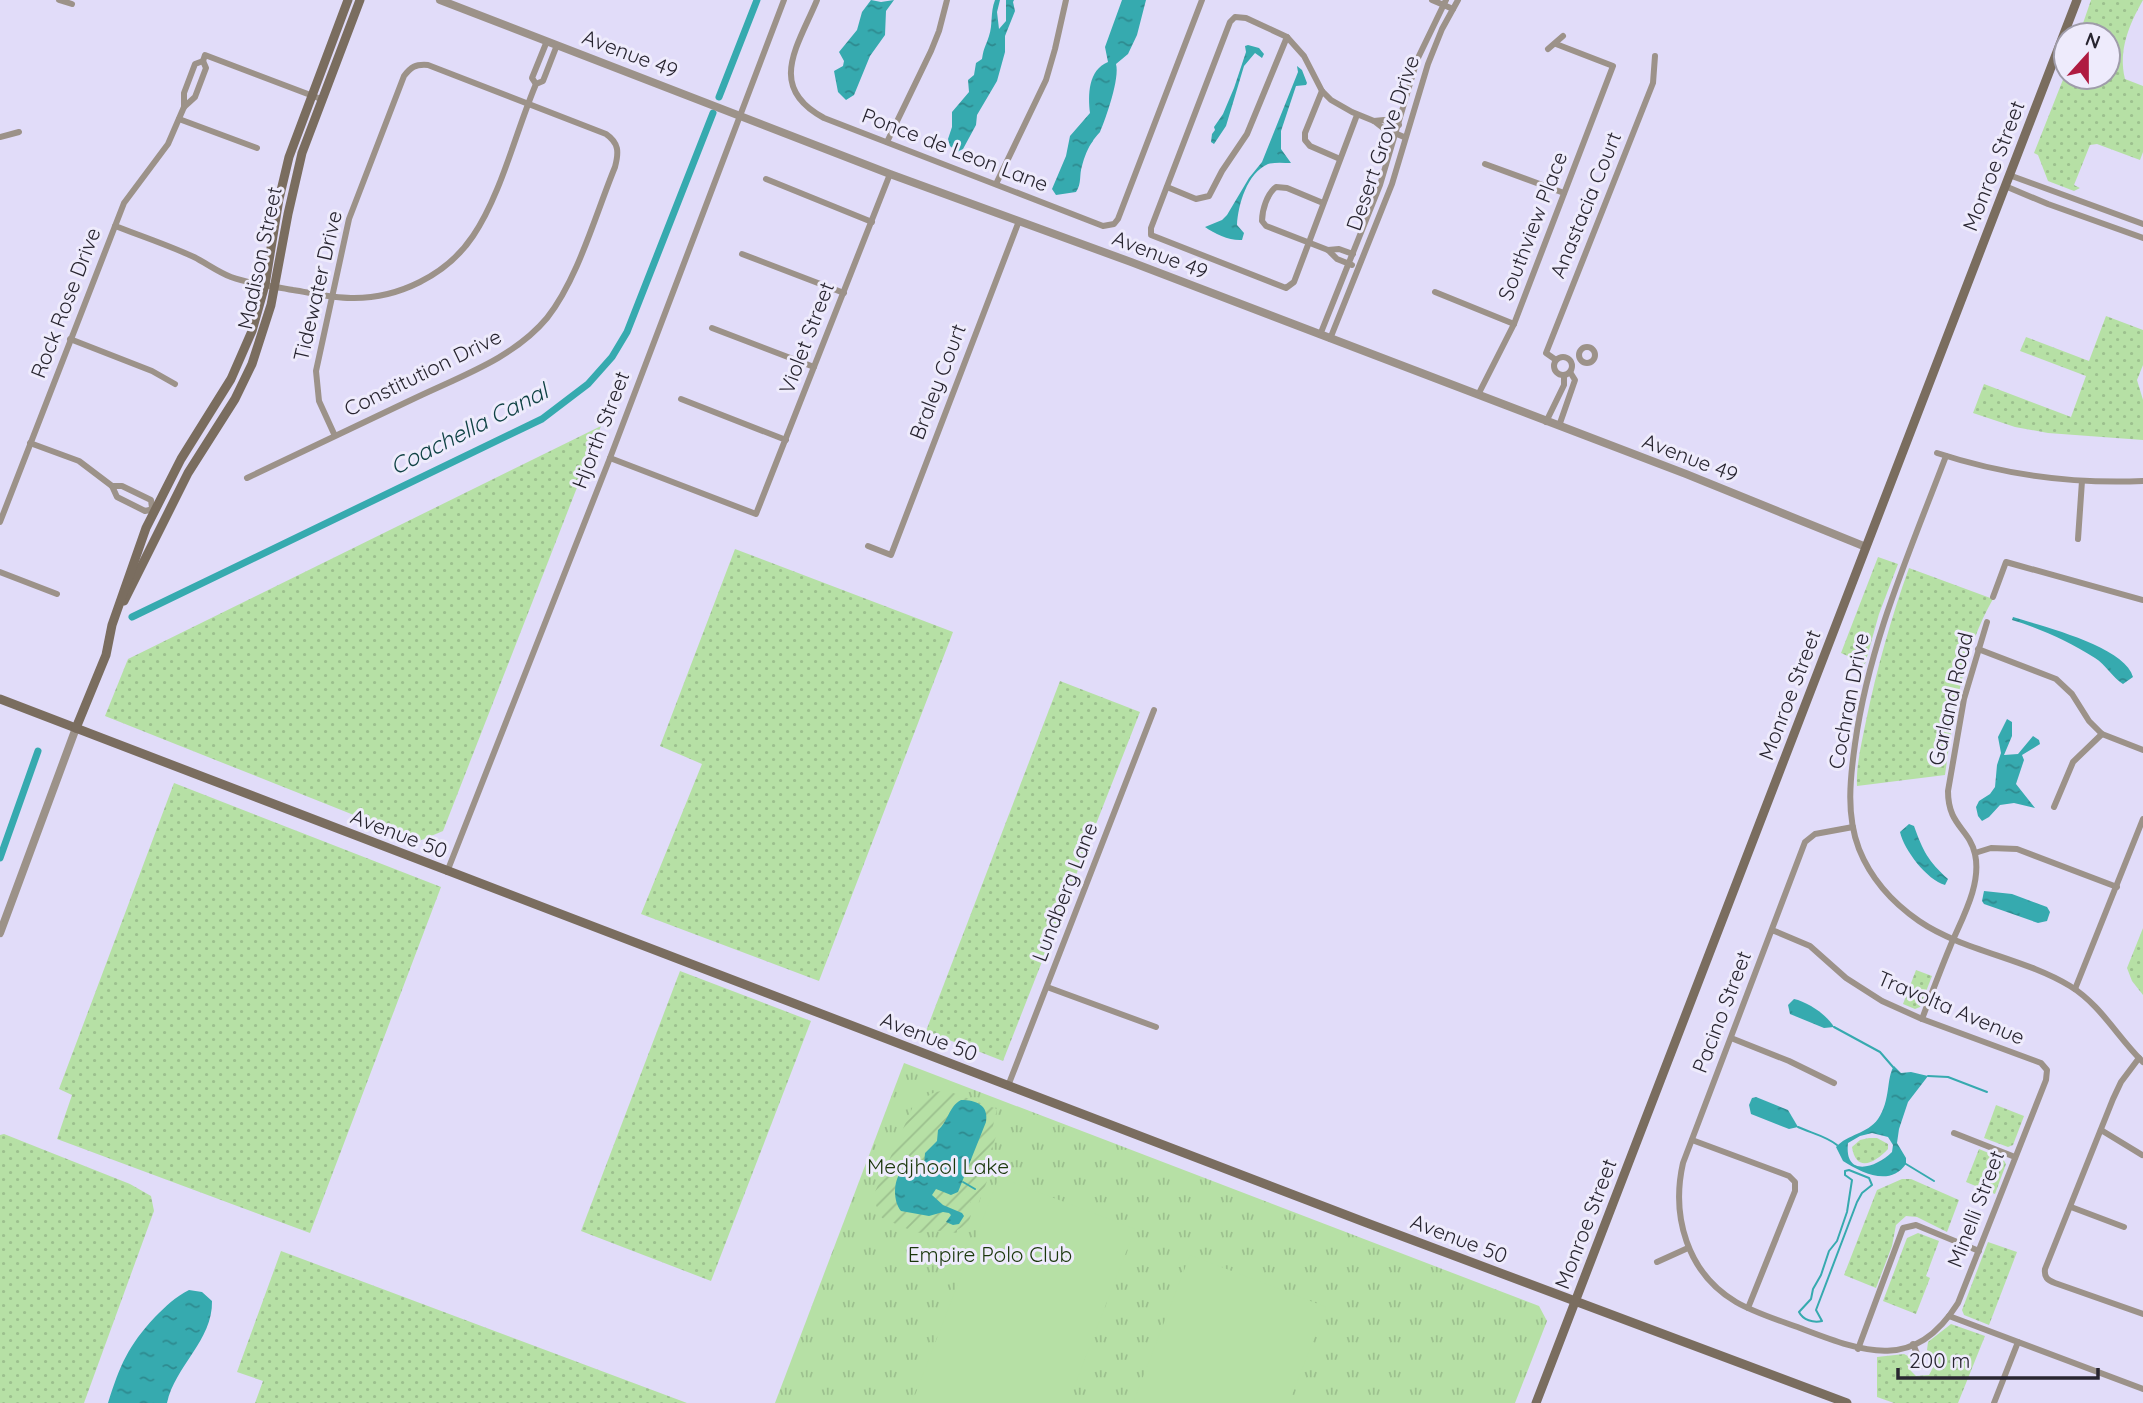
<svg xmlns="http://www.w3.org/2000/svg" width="2143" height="1403" viewBox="0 0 2143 1403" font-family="Quicksand,sans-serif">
  <defs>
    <pattern id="grass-dots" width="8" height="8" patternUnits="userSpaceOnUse" patternTransform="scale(1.75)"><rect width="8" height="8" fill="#b6e0a5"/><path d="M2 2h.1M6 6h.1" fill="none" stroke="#9cc08e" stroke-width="1.8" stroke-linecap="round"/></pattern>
    <pattern id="park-tufts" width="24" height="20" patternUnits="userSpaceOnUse" patternTransform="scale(1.75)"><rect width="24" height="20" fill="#b6e0a5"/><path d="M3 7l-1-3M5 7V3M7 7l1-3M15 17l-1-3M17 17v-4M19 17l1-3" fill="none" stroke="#9cc08e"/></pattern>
    <pattern id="garden-furrows" width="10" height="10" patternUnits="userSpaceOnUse" patternTransform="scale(1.75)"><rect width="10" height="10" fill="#b6e0a5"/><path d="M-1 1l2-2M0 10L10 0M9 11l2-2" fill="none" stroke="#9cc08e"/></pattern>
    <pattern id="water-ripples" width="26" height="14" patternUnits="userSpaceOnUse" patternTransform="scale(1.75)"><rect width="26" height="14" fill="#36aaaf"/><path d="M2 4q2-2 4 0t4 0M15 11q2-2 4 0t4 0" fill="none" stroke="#2e8a8f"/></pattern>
  </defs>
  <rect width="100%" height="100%" fill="#e1dcf9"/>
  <!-- grass -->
  <g fill="url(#grass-dots)">
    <path d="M2091 0H2143C2129 25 2118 50 2125 79L2143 86V152L2140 160 2097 144 2090 145 2074 185 2080 188 2074 191 2048 181 2038 155 2034 153 2066 72V77H2108V35H2079Z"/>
    <polygon points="2106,316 2143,330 2143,365 2137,380 2143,400 2143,440 2048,433 2015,427 1973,413 1984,384 2071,417 2086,376 2020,351 2026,337 2089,361"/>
    <polygon points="601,426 443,831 419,841 105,716 128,659"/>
    <polygon points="735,549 953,632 819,981 641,914 702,764 660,746"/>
    <polygon points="1878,557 1898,564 1879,614 1865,664 1841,653"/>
    <path d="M1909 568 1993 599C1963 651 1953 717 1945 775L1857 786C1856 765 1862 741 1866 721 1877 668 1891 618 1909 568Z"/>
    <polygon points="1060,681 1140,712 1003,1061 926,1031"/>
    <polygon points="174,783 441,887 310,1233 57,1139 72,1095 59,1089"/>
    <polygon points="2143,928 2143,995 2132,981 2127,968"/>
    <polygon points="1916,970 1932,976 1920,1007 1915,1009 1903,1004"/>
    <polygon points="680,971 811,1021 711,1281 581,1231"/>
    <polygon points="1996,1105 2024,1116 2013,1145 2008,1147 1984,1138"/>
    <polygon points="4,1134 130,1184 151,1196 154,1211 84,1403 0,1403 0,1135"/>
    <path d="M1869 1138H1877L1888 1144V1149C1876 1162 1856 1174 1852 1147L1860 1140Z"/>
    <polygon points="1979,1149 2003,1159 2006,1164 1995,1194 1966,1182"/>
    <polygon points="1902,1179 1911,1179 1959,1200 1947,1232 1917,1217 1906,1216 1896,1225 1892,1246 1876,1288 1844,1275 1877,1190"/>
    <polygon points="1918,1233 1939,1241 1926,1276 1930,1278 1916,1314 1883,1301 1907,1238"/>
    <polygon points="1988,1242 2017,1252 1989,1325 1964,1315 1962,1310"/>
    <polygon points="281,1251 687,1403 255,1403 263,1381 237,1372"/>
    <polygon points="1951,1324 1985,1336 1958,1403 1894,1403 1877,1397 1877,1357 1904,1354 1910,1357 1911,1371 1916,1376 1929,1375 1935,1364 1927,1350 1928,1342"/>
  </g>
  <!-- park -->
  <polygon fill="url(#park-tufts)" points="904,1063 1539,1306 1547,1321 1515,1403 775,1403"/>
  <!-- garden -->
  <polygon fill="url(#garden-furrows)" points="945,1090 997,1109 993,1126 999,1129 984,1168 991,1171 977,1207 970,1202 966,1206 971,1215 968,1224 957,1230 957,1233 941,1231 917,1233 882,1218 874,1201 875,1192 914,1104 933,1093"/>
  <!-- pitch -->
  <g fill="#b6e0a5">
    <polygon points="999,1177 1135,1229 1068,1403 912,1403"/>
    <polygon points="1190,1255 1326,1307 1289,1403 1133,1403"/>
  </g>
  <!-- water -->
  <g fill="url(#water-ripples)" fill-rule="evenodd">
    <polygon points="871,0 881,2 894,0 886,11 885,35 870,56 854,95 846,100 838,92 834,71 843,66 844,61 839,52 857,30 862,12"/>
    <path d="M995 0H1000L997 12 999 29 1006 21V0H1014L1013 2 1015 11 1005 36V52L997 81 977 115 976 125 963 149 957 152 950 146 948 139 952 127V112L969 92 968 80 974 75 976 63 982 59C984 46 986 46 989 36 993 25 990 13 995 0Z"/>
    <path d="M1122 0H1146L1137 35 1128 54 1116 64C1120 78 1106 118 1100 132 1099 133 1093 140 1093 141 1088 147 1084 158 1082 166 1079 175 1082 183 1076 192L1056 195 1052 189 1066 156 1070 136 1090 113C1088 95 1088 70 1108 62L1105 47Z"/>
    <polygon points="1248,45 1259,48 1264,54 1262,58 1255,53 1244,66 1226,126 1214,144 1211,142 1212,134 1215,130 1214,127 1223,114 1234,88 1246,52 1245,46"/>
    <path d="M1297 66 1302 70 1307 83 1306 85 1296 86 1281 131V149L1291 163C1284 163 1275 162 1268 164 1247 173 1238 205 1237 225L1244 233 1242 240C1230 241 1215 234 1205 227L1222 220 1227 215 1249 178 1262 162 1298 72Z"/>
    <path d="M2013 617C2041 626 2125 646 2133 677L2123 684C2112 677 2106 665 2095 658 2068 641 2042 629 2012 620Z"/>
    <polygon points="2007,719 2012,722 2012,736 2004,755 2018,754 2033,736 2039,740 2040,744 2022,755 2024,760 2016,784 2035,808 2014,803 2000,805 1989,817 1982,821 1978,816 1976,807 1979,801 1990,794 1995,787 1997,765 2001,753 1998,737"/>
    <path d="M1909 824 1914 826C1923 851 1928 861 1948 879L1945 885C1927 880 1904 850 1900 832Z"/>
    <polygon points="1984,891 2012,894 2047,907 2050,912 2047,921 2038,923 1984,904 1982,901"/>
    <path d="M1794 999C1808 1002 1827 1015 1834 1027L1824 1028 1790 1014 1788 1005Z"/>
    <path d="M1894 1066 1901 1073 1911 1072 1928 1076 1908 1102 1899 1129 1897 1143 1906 1158V1164C1890 1187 1862 1173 1843 1161L1836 1147C1848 1134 1867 1134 1878 1119 1891 1100 1886 1078 1894 1066ZM1872 1133 1888 1137 1893 1145 1892 1152C1876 1168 1844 1178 1848 1143L1860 1136Z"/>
    <polygon points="1756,1097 1788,1110 1798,1127 1789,1129 1751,1114 1749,1105 1752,1098"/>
    <path d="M961 1100C976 1100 989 1105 986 1122L958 1192 951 1195 936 1189 932 1195 943 1205 962 1213 964 1216 959 1224 953 1225 946 1222 951 1215 949 1213 943 1212 929 1216 901 1211C893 1202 893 1181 901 1172L917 1170 924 1165 925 1153 937 1141 938 1130C948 1122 949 1106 961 1100Z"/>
    <path d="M189 1290 202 1292 212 1301C213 1340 175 1366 167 1403H108C120 1365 128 1346 155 1317 166 1306 175 1297 189 1290Z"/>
  </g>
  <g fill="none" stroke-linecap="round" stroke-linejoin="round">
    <!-- stream -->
    <g stroke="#36aaaf" stroke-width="2">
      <polyline points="1834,1027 1880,1052 1893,1067"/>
      <polyline points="1928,1076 1948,1077 1987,1092"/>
      <path d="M1798 1127C1811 1133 1826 1136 1837 1145"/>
      <polyline points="1906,1164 1934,1181"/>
      <path d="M1849 1170 1869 1178 1872 1185 1862 1193 1857 1202 1816 1310 1822 1321C1813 1323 1803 1320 1799 1312L1811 1299 1813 1289 1821 1275 1829 1251 1837 1241 1847 1212 1852 1180 1845 1175V1171Z"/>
      <polyline points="963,1182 975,1189"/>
    </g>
    <!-- canal -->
    <g stroke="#36aaaf" stroke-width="7">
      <polyline points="719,97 757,0"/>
      <polyline points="132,617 542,419 588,384 612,357 627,332 713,113"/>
      <polyline points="0,858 38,751"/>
    </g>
    <!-- minor -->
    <g stroke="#9c9289" stroke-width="6">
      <polyline points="59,0 72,4"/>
      <path d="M817 0C798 46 766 87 824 118L1103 226 1114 224 1118 219 1202 0"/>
      <polyline points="1432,0 1453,9"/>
      <polyline points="1548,49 1563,36"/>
      <polyline points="203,61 205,55 321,99"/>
      <polyline points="536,84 532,78 547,41"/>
      <polyline points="1322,91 1305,133 1305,140 1310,146 1340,159"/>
      <polyline points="184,107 184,93 195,64 203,61"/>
      <polyline points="1357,115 1294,282 1286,288 1151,235 1151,228 1230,22 1235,17 1246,18 1287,37 1304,56 1322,91 1331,100 1352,112 1374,121 1383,128 1404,137"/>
      <polyline points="179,119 257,148"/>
      <polyline points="1374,121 1384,120 1399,125"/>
      <polyline points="0,137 19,132"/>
      <polyline points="887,142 931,51 939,31 947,0"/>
      <polyline points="1485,164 1564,193"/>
      <polyline points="2009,175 2143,224"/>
      <polyline points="766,179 872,222"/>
      <polyline points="996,184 1046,80 1055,49 1066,0"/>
      <polyline points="2005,186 2048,204 2143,238"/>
      <polyline points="1167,187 1196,199 1209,196 1222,171 1247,134 1287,37"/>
      <path d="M1323 203 1287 188 1276 187C1267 194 1262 210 1262 221L1266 226 1328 250 1337 259 1352 265"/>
      <path d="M115 226C141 236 168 245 194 257 206 263 218 272 231 277 250 284 273 286 293 290 312 293 332 298 351 298 398 299 447 275 473 236 501 195 516 131 536 84L543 81 557 45"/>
      <polyline points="1328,250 1339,249 1353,254"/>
      <polyline points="742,254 844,293"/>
      <polyline points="1435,292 1514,324"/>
      <polyline points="712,328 814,367"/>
      <polyline points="1320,335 1380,185 1417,60 1446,0"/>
      <polyline points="70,339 152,371 175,384"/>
      <polyline points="1330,339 1392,184 1428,64 1442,29 1458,0"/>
      <circle cx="1587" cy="355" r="8"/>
      <circle cx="1563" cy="366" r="9"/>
      <polyline points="1556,360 1546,353 1653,83 1655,56"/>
      <polyline points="1478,395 1514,324 1613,66 1556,44"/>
      <polyline points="681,399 786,440"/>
      <polyline points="1546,422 1564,385 1564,375"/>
      <polyline points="1559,426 1575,380 1570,372"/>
      <polyline points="30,443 79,461 112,486 117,497 145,511 154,509"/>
      <path d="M1937 453C2004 475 2073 484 2143 481"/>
      <path d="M1946 456C1910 551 1869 643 1855 744 1850 779 1846 815 1859 849 1871 879 1893 903 1919 921 1963 951 2024 958 2070 986 2101 1005 2118 1038 2143 1062"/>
      <polyline points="610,458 756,514 890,174"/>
      <path d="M247 478C301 452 356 426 411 400 458 377 513 359 547 318 578 279 596 213 615 167 619 152 619 143 606 134L428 65C415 64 411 67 404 76L349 219 316 371 319 401 335 436"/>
      <polyline points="112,486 122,486 151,500 152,508"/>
      <polyline points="0,522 124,203 168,144 184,107 195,97 206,68 203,61"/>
      <polyline points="2078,539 2082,481"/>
      <polyline points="868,546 891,555 1019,221"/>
      <polyline points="0,572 57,594"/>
      <polyline points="1993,597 2006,562 2143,600"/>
      <polyline points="1978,649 2056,679 2072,694 2089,721 2102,734 2143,750"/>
      <polyline points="2054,807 2073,762 2102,734"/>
      <polyline points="1975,853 1991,848 2017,849 2117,887"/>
      <polyline points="447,872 610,458 784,0"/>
      <path d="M1772 930 1810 946 1846 978 1882 1001 1922 1019 2041 1063 2047 1070 2046 1080 1958 1303C1914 1373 1863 1352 1800 1328 1778 1320 1755 1313 1736 1302 1687 1273 1671 1216 1683 1163L1805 842 1815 834 1853 827"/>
      <polyline points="1047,987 1156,1027"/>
      <polyline points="2075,989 2143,819"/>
      <path d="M1922 1019C1931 995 1940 971 1950 947 1961 920 1982 885 1975 854 1969 828 1948 826 1948 791L1964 699 1987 622"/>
      <polyline points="1731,1038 1789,1061 1834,1083"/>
      <path d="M2139 1058 2121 1082 2113 1099 2045 1269C2044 1277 2047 1280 2055 1283L2143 1314"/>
      <polyline points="1008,1086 1154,710"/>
      <polyline points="2101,1130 2142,1155"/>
      <polyline points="1954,1133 2015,1157"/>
      <polyline points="1692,1140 1789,1176 1795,1182 1795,1191 1748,1308"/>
      <polyline points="2071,1207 2124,1227"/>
      <polyline points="1657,1262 1688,1248"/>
      <polyline points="1949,1316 2143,1389"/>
      <polyline points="1913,1344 1922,1366"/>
      <polyline points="1858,1349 1903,1228 1916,1225 1979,1251"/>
      <polyline points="1994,1403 2018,1342"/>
    </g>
    <!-- tertiary -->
    <g stroke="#9c9289" stroke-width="8">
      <polyline points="440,0 890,174 1131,262 1686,474 1866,547"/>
      <polyline points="0,933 76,728"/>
    </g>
    <!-- secondary -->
    <g stroke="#7a6d5f" stroke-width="9">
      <polyline points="124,601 188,473 235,399 252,364 271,305 288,214 302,153 360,0"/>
      <polyline points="0,699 1367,1223 1847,1403"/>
      <polyline points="76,728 106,655 112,625 146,528 181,459 231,379 252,331 265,285 279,199 289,157 348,0"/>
      <polyline points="1536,1403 2077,0"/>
    </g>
  </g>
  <g text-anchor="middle" stroke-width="6" stroke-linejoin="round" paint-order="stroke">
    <!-- street labels -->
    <g font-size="21" fill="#282530" stroke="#eeebfc">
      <text transform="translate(630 54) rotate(21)" y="7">Avenue 49</text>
      <text transform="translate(1383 143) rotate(-71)" y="7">Desert Grove Drive</text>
      <text transform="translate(955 150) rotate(21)" y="7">Ponce de Leon Lane</text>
      <text transform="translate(1994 166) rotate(-69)" y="7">Monroe Street</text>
      <text transform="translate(1586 205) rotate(-68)" y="7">Anastacia Court</text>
      <text transform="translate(1533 226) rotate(-69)" y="7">Southview Place</text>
      <text transform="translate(1160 255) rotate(21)" y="7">Avenue 49</text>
      <text transform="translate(260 258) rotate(-78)" y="7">Madison Street</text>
      <text transform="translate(318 286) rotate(-77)" y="7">Tidewater Drive</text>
      <text transform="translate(66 303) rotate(-69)" y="7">Rock Rose Drive</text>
      <text transform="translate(807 338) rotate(-69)" y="7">Violet Street</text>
      <text transform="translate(423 373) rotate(-26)" y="7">Constitution Drive</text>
      <text transform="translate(938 382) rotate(-69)" y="7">Braley Court</text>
      <text transform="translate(601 430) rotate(-69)" y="7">Hjorth Street</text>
      <text transform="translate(1690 458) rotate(21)" y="7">Avenue 49</text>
      <text transform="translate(1790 695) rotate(-69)" y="7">Monroe Street</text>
      <text transform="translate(1951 699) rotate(-77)" y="7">Garland Road</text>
      <text transform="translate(1849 701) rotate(-79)" y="7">Cochran Drive</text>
      <text transform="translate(399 834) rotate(21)" y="7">Avenue 50</text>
      <text transform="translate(1065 892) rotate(-69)" y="7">Lundberg Lane</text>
      <text transform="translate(1951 1008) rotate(23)" y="7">Travolta Avenue</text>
      <text transform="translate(1722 1012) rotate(-69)" y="7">Pacino Street</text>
      <text transform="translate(929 1037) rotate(21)" y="7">Avenue 50</text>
      <text transform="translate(1976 1209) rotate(-69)" y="7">Minelli Street</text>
      <text transform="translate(1586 1224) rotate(-69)" y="7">Monroe Street</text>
      <text transform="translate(1459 1239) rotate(21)" y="7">Avenue 50</text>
    </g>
    <!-- park labels -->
    <g font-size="21" fill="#1a370b" stroke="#eeebfc">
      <text x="938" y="1174">Medjhool Lake</text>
      <text x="990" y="1262">Empire Polo Club</text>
    </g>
    <!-- water labels -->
    <g font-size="23" font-style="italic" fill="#0f4244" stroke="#eeebfc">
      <text transform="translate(469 429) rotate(-27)" y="8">Coachella Canal</text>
    </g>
  </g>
  <!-- north arrow -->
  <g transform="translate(2087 56) rotate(21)"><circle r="33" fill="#eeebfc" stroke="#9f9caa" stroke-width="2"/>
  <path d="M0-5L12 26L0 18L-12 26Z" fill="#af1b41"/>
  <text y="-10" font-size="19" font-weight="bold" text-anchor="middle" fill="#282530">N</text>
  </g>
  <!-- scale -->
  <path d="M1898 1368v10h200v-10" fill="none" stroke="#282530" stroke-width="3.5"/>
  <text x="1909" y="1368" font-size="21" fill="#282530" stroke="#eeebfc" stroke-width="5" paint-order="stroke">200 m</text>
</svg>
